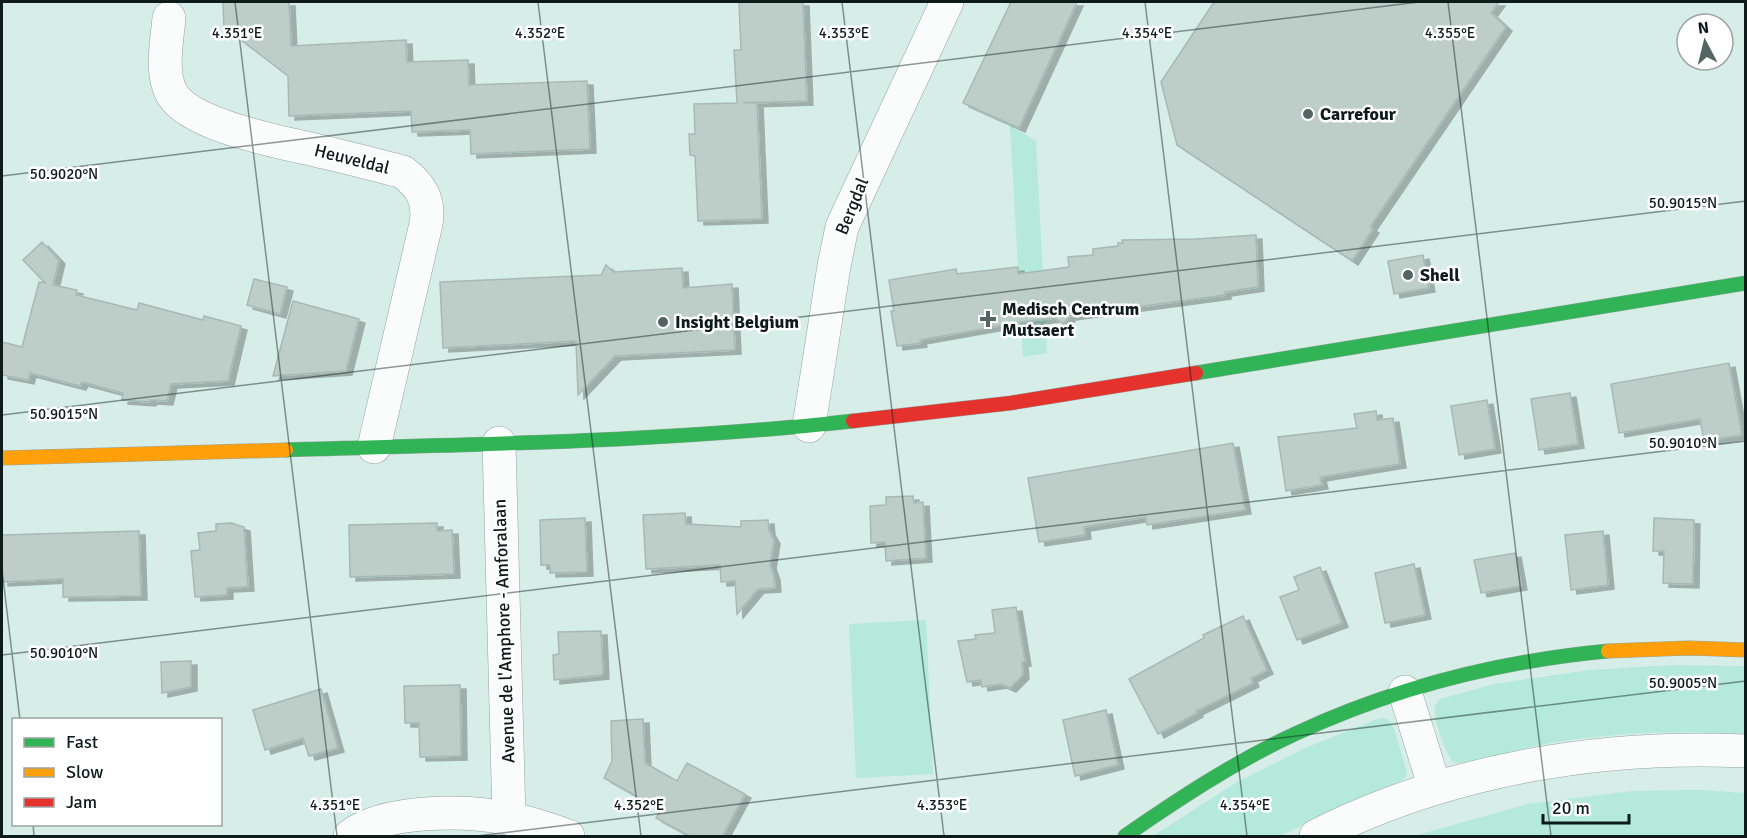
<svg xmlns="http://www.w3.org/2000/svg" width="1747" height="838" viewBox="0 0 1747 838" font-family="Signika,sans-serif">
  <defs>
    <filter id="shadow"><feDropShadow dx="6" dy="4" stdDeviation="0" flood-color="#0004"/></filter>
  </defs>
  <rect width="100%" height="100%" fill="#d7ede7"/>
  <!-- green -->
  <g fill="#b4e9db">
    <polygon points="1010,125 1036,141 1047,353 1023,357"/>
    <polygon points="926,620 933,774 856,778 849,624"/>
    <path d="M1672 665 1745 666V735C1676 729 1603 733 1535 746 1510 751 1484 760 1459 763L1453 762C1446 753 1432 718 1435 707 1436 703 1438 702 1440 699L1494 684 1548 676 1590 670Z"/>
    <path d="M1380 718C1389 718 1391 722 1394 729L1407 772 1406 777 1401 781 1342 806 1280 836H1153L1237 782 1303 749Z"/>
    <polygon points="1700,790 1745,793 1745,836 1414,836 1528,804 1632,791"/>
  </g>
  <!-- building -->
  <g fill="#bdcec9" stroke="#a8b9b4" stroke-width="1.5" filter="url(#shadow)">
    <polygon points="223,2 289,2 291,46 406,40 407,62 468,60 469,85 587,81 590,149 471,154 470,130 412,132 411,111 289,116 288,76 224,27"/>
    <polygon points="739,2 803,2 807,101 743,103 757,102 762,219 698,221 695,156 690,155 689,134 695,134 694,104 737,103 734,50 741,50"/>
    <polygon points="1011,2 1077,2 1019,128 963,103"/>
    <polygon points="1214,2 1499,2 1491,13 1506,27 1370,227 1373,229 1352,261 1177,145 1161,82"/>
    <polygon points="1256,235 1258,287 1225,292 1225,295 1070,316 1063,324 1055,318 1021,322 920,340 921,343 897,346 891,311 894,311 889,280 956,269 957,274 1018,267 1018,274 1069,267 1068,257 1093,255 1093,249 1118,246 1118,243 1123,243 1122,240 1196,239"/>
    <polygon points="42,242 59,260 53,285 77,290 76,295 137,310 139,303 203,320 204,316 241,326 228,381 171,384 167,401 150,400 150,402 122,400 123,393 82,382 80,386 30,373 28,380 2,375 2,342 22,347 39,282 45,283 23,260"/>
    <polygon points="1423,255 1429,288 1394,294 1388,261"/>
    <polygon points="606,265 614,272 682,268 683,288 732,284 735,350 615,356 578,395 576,341 443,348 440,282 601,275"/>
    <polygon points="254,279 287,287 280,314 247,305"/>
    <polygon points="293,301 359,319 346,371 273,376"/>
    <polygon points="1729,363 1742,435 1704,441 1700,419 1619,433 1611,384"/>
    <polygon points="1570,393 1578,444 1539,450 1531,399"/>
    <polygon points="1487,400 1495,449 1459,455 1451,406"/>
    <polygon points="1376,411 1377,420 1393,418 1400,464 1320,477 1322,485 1286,491 1278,437 1357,428 1354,414"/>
    <polygon points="1233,443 1245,510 1147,525 1146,517 1084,527 1085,535 1039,542 1028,478"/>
    <polygon points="913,496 914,503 923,502 926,558 886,561 885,542 871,543 870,506 886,505 886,497"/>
    <polygon points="685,513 686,524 741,527 741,521 768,520 769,531 774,540 770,565 774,576 775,588 758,589 737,614 735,581 721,582 720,565 646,569 643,515"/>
    <polygon points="585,518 587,572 550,573 550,565 541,565 540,520"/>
    <polygon points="1654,518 1694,520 1693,584 1663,583 1664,551 1653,551"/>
    <polygon points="231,523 244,527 248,587 227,588 227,595 195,597 191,551 200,550 198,533 216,531 216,524"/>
    <polygon points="437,523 437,531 452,530 454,574 350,577 349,525"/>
    <polygon points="139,531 141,596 63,597 63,579 2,582 2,535"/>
    <polygon points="1603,531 1608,585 1571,590 1565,535"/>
    <polygon points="1515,553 1521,586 1481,593 1474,560"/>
    <polygon points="1414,564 1425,615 1385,623 1375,573"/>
    <polygon points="1320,567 1342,623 1297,640 1280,597 1299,590 1294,577"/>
    <polygon points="1016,607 1025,662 1022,662 1023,675 1010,688 1001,684 982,687 981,680 967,682 958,641 976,639 975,635 995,633 992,610"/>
    <polygon points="1243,616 1267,670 1251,678 1253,683 1196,711 1197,713 1158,734 1129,679 1204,638 1203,635"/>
    <polygon points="601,631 603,675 554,680 553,655 559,654 558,632"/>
    <polygon points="191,661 191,687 162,693 161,662"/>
    <polygon points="460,685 461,756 420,757 419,723 405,723 404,686"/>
    <polygon points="321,689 338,748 309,756 303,738 265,750 253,710"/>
    <polygon points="1106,710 1118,765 1075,776 1063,720"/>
    <polygon points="643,719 645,763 677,781 687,763 745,794 722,837 691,837 656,818 661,810 604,778 612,761 611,721"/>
  </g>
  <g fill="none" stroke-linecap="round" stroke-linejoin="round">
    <!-- street casing -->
    <g stroke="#93a49f" stroke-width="34">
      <g id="street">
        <path d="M169 18C167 41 160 73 172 94 191 127 287 143 323 152 350 158 376 165 403 172 421 186 430 200 426 224L374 447"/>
        <polyline points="809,426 834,266 842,227 947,2"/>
        <polyline points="499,443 509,818"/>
        <polyline points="1405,692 1435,788"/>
        <path d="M350 836C385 809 464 810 506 818 527 821 548 829 568 836"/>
        <path d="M1316 836C1447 770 1599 744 1746 751"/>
      </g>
    </g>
    <!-- fast casing -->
    <g stroke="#93a49f" stroke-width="15">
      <g id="fast">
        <polyline points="1196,373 1746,283"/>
        <path d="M286 450C475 444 665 442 853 421"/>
        <path d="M1125 836C1180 798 1236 761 1297 733 1394 688 1501 661 1608 651"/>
      </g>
    </g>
    <!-- slow casing -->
    <g stroke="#93a49f" stroke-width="15">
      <g id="slow">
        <polyline points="2,458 286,450"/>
        <polyline points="1608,651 1689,648 1746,650"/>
      </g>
    </g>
    <!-- jam casing -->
    <g stroke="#93a49f" stroke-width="15">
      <polyline id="jam" points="853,421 1011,403 1196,373"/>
    </g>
    <!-- street -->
    <use href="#street" stroke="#f9fcfb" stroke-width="33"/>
    <!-- fast -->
    <use href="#fast" stroke="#30b455" stroke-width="14"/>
    <!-- slow -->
    <use href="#slow" stroke="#ff9f0a" stroke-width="14"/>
    <!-- jam -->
    <use href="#jam" stroke="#e5322d" stroke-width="14"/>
  </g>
  <!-- ticks -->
  <path fill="none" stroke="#0e1c19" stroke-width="1.5" stroke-opacity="0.45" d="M235 2 337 836M538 2 641 836M842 2 944 836M1145 2 1247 836M1448 2 1551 836M2 176 1419 2M2 415 1746 201M2 570 20 720M2 655 1746 441M33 824 34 836M477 836 1746 681"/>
  <!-- markers -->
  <g fill="#546561" stroke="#fff" stroke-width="2">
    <circle cx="1308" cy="114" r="6"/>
    <circle cx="1408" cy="275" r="6"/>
    <path d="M985 310h6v6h6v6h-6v6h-6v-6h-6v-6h6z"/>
    <circle cx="663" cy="322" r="6"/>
  </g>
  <g text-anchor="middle" stroke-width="5" stroke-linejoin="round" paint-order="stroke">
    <!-- poi labels -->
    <g font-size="18" font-weight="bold" fill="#0e1c19" stroke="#fff" text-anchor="start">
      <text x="1320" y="120">Carrefour</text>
      <text x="1420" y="281">Shell</text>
      <text x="1002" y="315">Medisch Centrum<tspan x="1002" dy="21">Mutsaert</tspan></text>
      <text x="675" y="328">Insight Belgium</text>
    </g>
    <!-- street labels -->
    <g font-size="18" fill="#0e1c19" stroke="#fff">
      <text transform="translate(352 159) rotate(14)" y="6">Heuveldal</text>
      <text transform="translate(852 206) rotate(-68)" y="6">Bergdal</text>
      <text transform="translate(504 631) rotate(-92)" y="6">Avenue de l'Amphore - Amforalaan</text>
    </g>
  </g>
  <g font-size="15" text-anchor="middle" fill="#0e1c19" stroke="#fff" stroke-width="5" stroke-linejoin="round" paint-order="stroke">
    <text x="237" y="38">4.351°E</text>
    <text x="540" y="38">4.352°E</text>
    <text x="844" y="38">4.353°E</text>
    <text x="1147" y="38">4.354°E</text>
    <text x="1450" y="38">4.355°E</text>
    <text x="64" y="179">50.9020°N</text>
    <text x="1683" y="208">50.9015°N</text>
    <text x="64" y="419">50.9015°N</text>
    <text x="1683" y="448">50.9010°N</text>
    <text x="64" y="658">50.9010°N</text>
    <text x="1683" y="688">50.9005°N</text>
    <text x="335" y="810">4.351°E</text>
    <text x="639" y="810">4.352°E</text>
    <text x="942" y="810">4.353°E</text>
    <text x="1245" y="810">4.354°E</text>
  </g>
  <!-- border -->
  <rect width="1747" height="838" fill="none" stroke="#0e1c19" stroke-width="6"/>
  <!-- legend -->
  <rect x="12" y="718" width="210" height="108" fill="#ffffff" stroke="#9fa4a3" stroke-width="1.5"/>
  <rect x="24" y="738" width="30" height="9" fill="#30b455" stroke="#9fa4a3" stroke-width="1.5"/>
  <text x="66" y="748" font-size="18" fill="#0e1c19">Fast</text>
  <rect x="24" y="768" width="30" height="9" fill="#ff9f0a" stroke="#9fa4a3" stroke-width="1.5"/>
  <text x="66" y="778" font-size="18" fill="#0e1c19">Slow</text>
  <rect x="24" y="798" width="30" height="9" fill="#e5322d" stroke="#9fa4a3" stroke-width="1.5"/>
  <text x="66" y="808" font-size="18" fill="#0e1c19">Jam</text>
  <!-- north arrow -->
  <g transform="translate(1705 42) rotate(353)"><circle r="28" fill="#ffffff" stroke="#9fa4a3" stroke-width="1.5"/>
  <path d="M0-4.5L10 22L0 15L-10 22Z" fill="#546561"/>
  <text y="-9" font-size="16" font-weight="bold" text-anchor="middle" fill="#0e1c19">N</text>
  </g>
  <!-- scale -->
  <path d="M1543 814v9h86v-9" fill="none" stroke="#0e1c19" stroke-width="3"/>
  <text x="1552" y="814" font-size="18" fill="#0e1c19" stroke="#ffffff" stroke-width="4.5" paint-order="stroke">20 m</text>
</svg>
